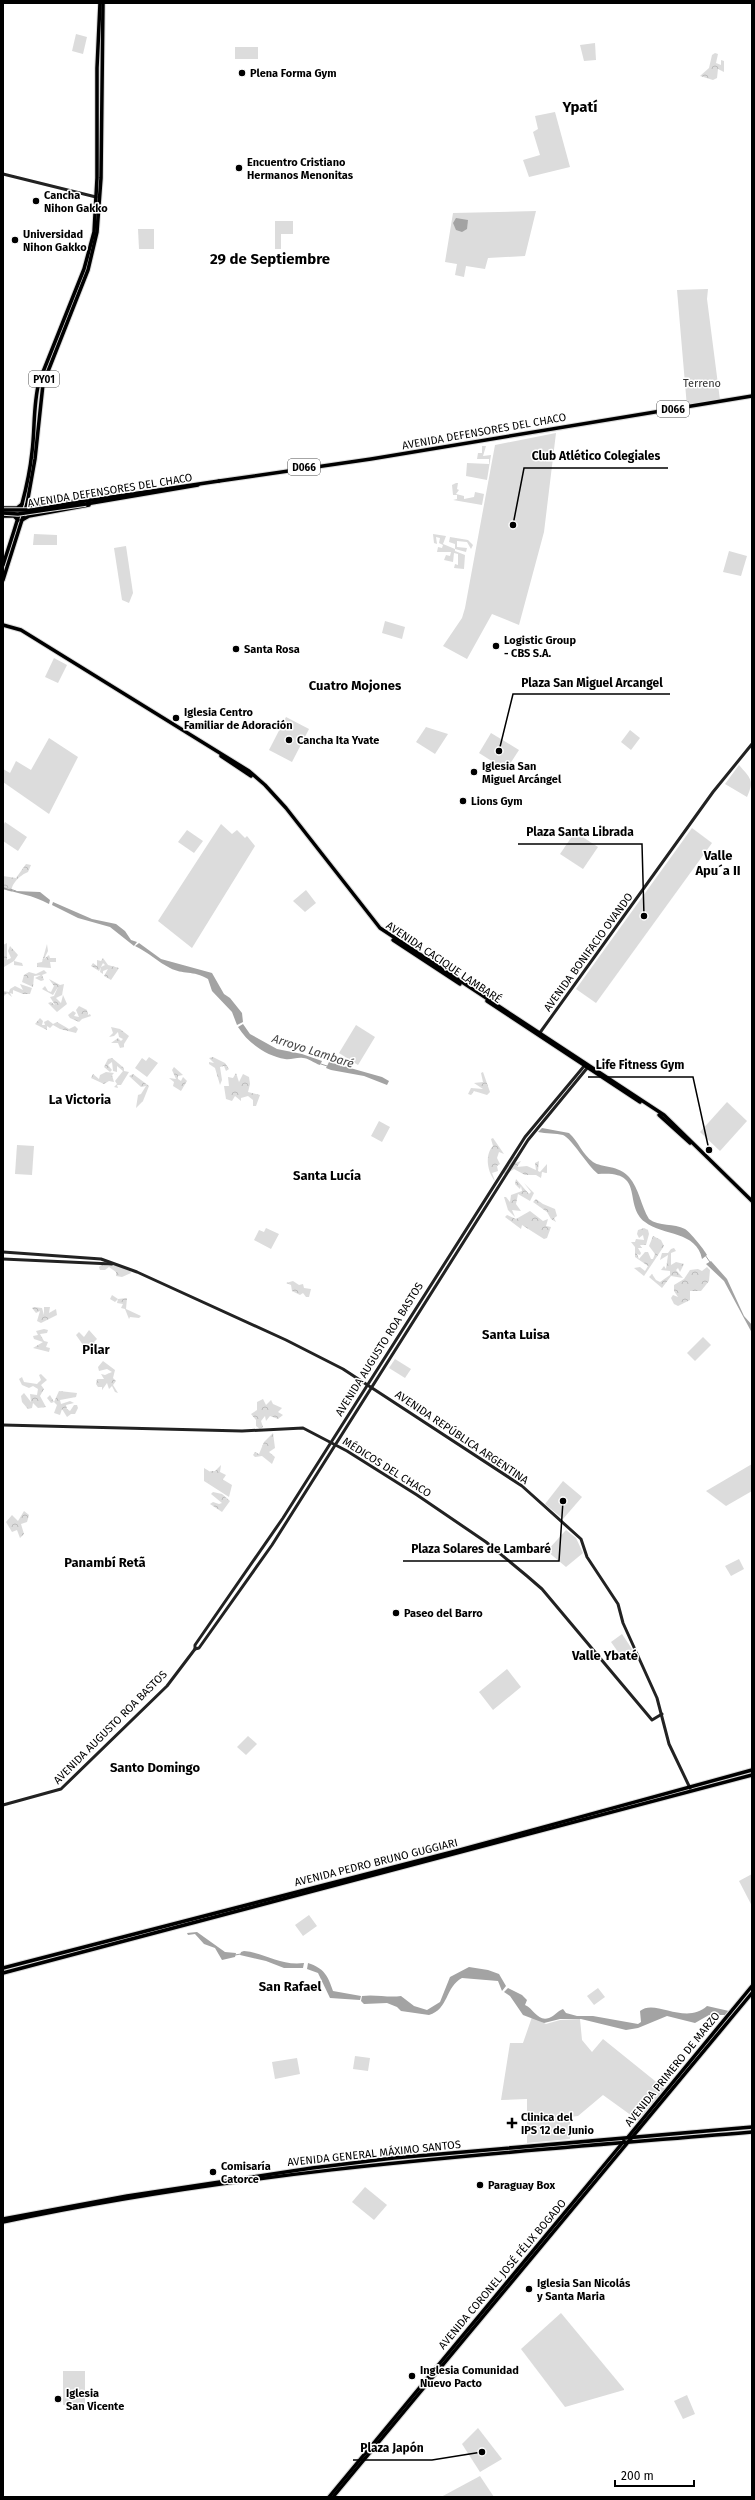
<svg xmlns="http://www.w3.org/2000/svg" width="755" height="2500" viewBox="0 0 755 2500" font-family="'Fira Sans',sans-serif">
  <defs>
    <pattern id="forest-crowns" width="20" height="18" patternUnits="userSpaceOnUse"><rect width="20" height="18" fill="#dcdcdc"/><path d="M2 6a3 3 0 1 1 6 0M12 15a3 3 0 1 1 6 0" fill="none" stroke="#bbb"/></pattern>
  </defs>
  <rect width="100%" height="100%" fill="#fff"/>
  <!-- green -->
  <g fill="#dcdcdc">
    <polygon points="76,34 87,37 83,54 72,51"/>
    <polygon points="595,43 596,60 584,61 580,45"/>
    <rect x="235" y="47" width="23" height="12"/>
    <polygon points="555,112 570,167 529,177 523,160 540,155 533,132 538,129 535,116"/>
    <polygon points="536,211 525,256 488,258 485,269 466,266 464,277 455,275 457,264 445,262 453,213"/>
    <polygon points="275,221 293,221 293,234 281,234 281,249 275,249"/>
    <polygon points="138,229 154,229 154,249 139,249"/>
    <polygon points="708,289 707,299 720,400 687,407 677,290"/>
    <polygon points="556,433 544,532 519,625 492,614 467,659 443,646 462,618 465,608 495,445"/>
    <polygon points="482,446 486,446 483,456 491,455 487,480 466,476 467,463 489,464 489,459 477,459 478,453 482,453"/>
    <polygon points="456,483 458,483 457,489 459,490 456,494 464,496 464,499 474,497 475,492 484,494 482,505 453,500 457,499 457,495 453,495 452,485"/>
    <polygon points="34,534 57,535 57,545 33,545"/>
    <polygon points="433,534 446,536 443,544 455,549 455,544 449,542 450,537 468,540 473,545 471,549 467,542 457,541 457,547 467,548 466,552 455,549 455,551 465,555 464,569 454,568 455,564 458,565 458,554 454,553 453,562 444,560 446,555 450,556 451,552 437,552 438,547 442,548 443,545 439,543 440,538 436,537 437,544 434,543"/>
    <polygon points="126,546 133,593 129,603 122,600 114,548"/>
    <polygon points="729,551 747,556 741,576 723,572"/>
    <polygon points="385,621 405,627 402,639 382,633"/>
    <polygon points="54,658 67,665 58,683 45,677"/>
    <polygon points="286,717 309,729 292,762 269,750"/>
    <polygon points="426,727 448,734 435,754 416,742"/>
    <polygon points="630,730 640,738 631,750 621,742"/>
    <polygon points="491,733 519,750 506,770 479,753"/>
    <polygon points="49,738 78,757 49,814 3,782 3,769 10,773 16,761 31,770"/>
    <path d="M739 765C750 778 755 780 747 797L725 784Z"/>
    <polygon points="5,822 27,837 18,851 3,841 3,826"/>
    <polygon points="221,824 232,834 237,830 245,838 247,836 255,846 192,948 158,921"/>
    <polygon points="692,828 712,843 596,1003 576,989"/>
    <polygon points="187,830 203,841 194,853 178,842"/>
    <polygon points="575,832 598,847 583,869 560,854"/>
    <polygon points="306,890 316,903 305,912 293,901"/>
    <polygon points="356,1025 375,1037 358,1065 339,1053"/>
    <polygon points="149,1057 158,1063 147,1077 135,1068 142,1058 146,1061"/>
    <polygon points="727,1102 747,1121 720,1151 700,1132"/>
    <polygon points="379,1121 390,1127 382,1142 371,1136"/>
    <polygon points="17,1145 34,1146 32,1175 15,1174"/>
    <polygon points="266,1228 279,1234 271,1249 254,1240 259,1230 264,1232"/>
    <polygon points="89,1330 97,1339 94,1342 96,1344 88,1352 76,1335 79,1332 84,1337"/>
    <polygon points="703,1337 711,1345 695,1361 687,1353"/>
    <polygon points="395,1359 411,1369 405,1378 389,1368"/>
    <polygon points="752,1464 752,1491 726,1506 706,1491"/>
    <polygon points="204,1468 232,1485 229,1497 204,1481"/>
    <polygon points="563,1481 582,1497 563,1519 545,1504"/>
    <polygon points="566,1530 576,1538 583,1553 566,1567 547,1551"/>
    <polygon points="739,1559 744,1569 731,1576 725,1566"/>
    <polygon points="622,1634 634,1652 623,1659 611,1642"/>
    <polygon points="507,1669 521,1687 493,1710 479,1692"/>
    <polygon points="248,1736 257,1744 246,1755 237,1747"/>
    <polygon points="752,1874 752,1906 739,1881"/>
    <polygon points="309,1915 317,1926 303,1936 295,1925"/>
    <polygon points="598,1988 605,1997 594,2005 587,1996"/>
    <polygon points="532,2017 546,2024 560,2020 580,2019 582,2040 592,2052 603,2039 665,2089 639,2121 603,2095 578,2116 570,2117 570,2139 527,2143 527,2099 501,2100 510,2043 523,2043"/>
    <polygon points="355,2056 370,2058 368,2071 353,2069"/>
    <polygon points="297,2058 300,2074 275,2079 272,2062"/>
    <polygon points="365,2187 387,2205 374,2220 352,2202"/>
    <polygon points="561,2313 624,2389 624,2390 565,2407 521,2349"/>
    <rect x="63" y="2371" width="22" height="34"/>
    <polygon points="687,2395 695,2414 683,2419 674,2401"/>
    <polygon points="478,2428 502,2459 480,2472 462,2444"/>
    <polygon points="480,2476 494,2497 441,2497"/>
  </g>
  <!-- forest -->
  <g fill="url(#forest-crowns)">
    <polygon points="715,53 718,54 716,63 721,65 721,60 724,61 724,72 718,69 717,78 713,80 700,76 709,68 712,55"/>
    <path d="M26 864 31 865 28 872C20 875 10 885 12 892L3 889V876L16 878Z"/>
    <polygon points="7,943 7,960 11,958 8,951 10,946 18,955 14,961 22,963 23,966 14,965 14,961 4,967 3,972 3,945"/>
    <polygon points="47,944 48,951 44,959 49,955 50,958 56,958 56,962 50,962 51,968 37,967 37,963 42,962"/>
    <polygon points="103,958 108,965 119,968 111,980 104,976 108,969 103,971 103,974 100,972 101,967 105,965 103,963 99,971 91,966 93,963 97,966 97,960 101,961"/>
    <polygon points="44,970 47,973 42,975 44,980 41,981 35,978 41,975 34,976 33,987 22,982 24,975 29,972 36,974"/>
    <polygon points="49,979 60,985 64,984 62,995 56,998 61,1003 63,995 67,1004 57,1012 48,1003 51,1002 55,1005 50,997 54,996 58,987 53,995 42,989 45,986 48,991 51,992 54,986"/>
    <polygon points="20,984 32,988 30,994 23,994 13,990 13,994 10,993 12,997 7,993 3,997 3,991 9,992 10,989 15,986 23,990"/>
    <polygon points="79,1006 87,1010 88,1015 90,1014 91,1016 82,1019 79,1022 70,1018 68,1015 73,1011 76,1013 74,1016 79,1017 76,1010"/>
    <polygon points="40,1018 43,1021 42,1025 45,1025 44,1022 48,1020 53,1024 57,1022 69,1029 75,1026 78,1029 76,1033 60,1029 53,1025 50,1028 47,1026 47,1030 35,1024"/>
    <polygon points="111,1027 120,1029 129,1036 124,1044 124,1047 120,1048 118,1043 111,1043 118,1038 121,1041 123,1039 119,1037 118,1032 114,1036 109,1037 113,1033"/>
    <polygon points="213,1057 225,1063 229,1069 226,1071 224,1066 220,1067 222,1080 220,1085 215,1068 209,1064 209,1062 214,1063 209,1058"/>
    <polygon points="112,1058 124,1068 124,1071 129,1072 121,1085 117,1085 118,1088 114,1087 117,1084 115,1081 123,1071 117,1066 117,1072 113,1071 112,1062 108,1065 112,1070 110,1072 104,1067 108,1059"/>
    <polygon points="174,1067 183,1075 178,1076 178,1079 181,1081 183,1077 187,1081 181,1091 173,1086 174,1082 169,1078 176,1079 172,1070"/>
    <polygon points="106,1072 114,1073 112,1075 114,1082 109,1081 104,1084 91,1078 93,1074 99,1079 100,1075"/>
    <polygon points="483,1072 490,1092 487,1095 474,1091 471,1095 468,1094 471,1088 483,1089 474,1083 483,1082 481,1073"/>
    <polygon points="236,1073 239,1082 243,1074 249,1077 250,1084 248,1092 260,1095 256,1106 253,1106 253,1100 248,1096 241,1098 241,1101 235,1096 232,1101 226,1099 224,1086 229,1086 228,1077 233,1078"/>
    <polygon points="133,1074 149,1086 143,1101 136,1108 138,1095 141,1094 146,1086 141,1087 129,1076"/>
    <path d="M493 1138 504 1154 499 1152 497 1158 500 1164 497 1166 498 1171 492 1173 495 1181C488 1173 484 1155 493 1146L491 1139Z"/>
    <polygon points="514,1157 516,1157 515,1163 521,1161 517,1167 527,1166 536,1170 535,1163 539,1161 538,1171 540,1172 547,1164 547,1173 542,1172 541,1178 536,1175 525,1175 514,1169 505,1175 504,1172"/>
    <polygon points="516,1179 529,1194 531,1192 524,1183 534,1193 530,1201 518,1194 516,1204 521,1211 512,1210 515,1217 508,1210 504,1197 506,1197 510,1202 511,1195 522,1191 521,1186 520,1189 515,1184"/>
    <polygon points="536,1199 543,1204 555,1209 557,1216 554,1218 556,1222 551,1219 547,1212 533,1202"/>
    <polygon points="530,1211 543,1221 548,1219 546,1226 551,1227 547,1238 544,1239 522,1225 521,1229 505,1217 507,1215 516,1219"/>
    <polygon points="644,1228 648,1230 649,1234 646,1245 640,1245 642,1248 638,1248 641,1253 640,1255 637,1254 639,1259 645,1252 648,1252 651,1259 653,1259 655,1254 649,1246 653,1236 661,1240 664,1246 644,1276 634,1268 640,1267 645,1271 648,1266 635,1257 635,1247 631,1242 635,1242 636,1239 644,1240 643,1235 639,1238 637,1234 638,1230"/>
    <polygon points="671,1249 674,1248 676,1251 671,1253 671,1265 676,1262 684,1264 680,1272 678,1268 676,1270 683,1278 671,1276 662,1288 649,1277 652,1274 656,1280 660,1282 670,1275 670,1271 661,1270 664,1266 666,1269 668,1255 660,1260 662,1253 668,1253"/>
    <polygon points="102,1264 108,1266 115,1264 130,1270 131,1273 122,1277 116,1276 116,1272 109,1267 105,1270 100,1270 99,1267"/>
    <polygon points="707,1267 710,1270 709,1281 701,1291 690,1291 690,1300 678,1306 674,1304 671,1298 673,1295 678,1297 674,1291 674,1285 684,1279 690,1270 698,1269 702,1271"/>
    <polygon points="293,1281 299,1285 303,1284 304,1288 311,1289 309,1297 306,1297 303,1293 300,1295 292,1291 291,1285 286,1283"/>
    <polygon points="112,1295 118,1299 127,1298 126,1309 141,1316 139,1318 130,1317 129,1319 125,1309 121,1308 123,1304 117,1303 118,1299 115,1302 110,1299"/>
    <polygon points="34,1307 42,1308 44,1315 44,1307 50,1307 49,1313 56,1309 57,1315 41,1323 37,1321 40,1311 36,1313 32,1308"/>
    <polygon points="44,1329 48,1330 47,1333 40,1334 44,1341 48,1342 46,1347 50,1348 49,1352 33,1348 43,1342 34,1339 33,1336 38,1335 36,1331"/>
    <polygon points="103,1361 115,1370 113,1378 116,1381 113,1385 118,1393 115,1392 112,1386 109,1389 107,1383 102,1390 102,1387 98,1387 96,1384 97,1379 104,1379 101,1374 105,1375 112,1372 107,1369 99,1371 98,1367"/>
    <polygon points="41,1374 47,1380 41,1385 44,1389 40,1396 46,1407 38,1408 33,1403 32,1408 28,1409 22,1402 21,1396 24,1393 31,1402 30,1394 37,1395 38,1389 33,1386 29,1388 22,1385 19,1379 22,1377 24,1382 37,1384 41,1380 39,1375"/>
    <polygon points="59,1391 77,1393 76,1397 60,1400 61,1404 70,1401 74,1403 66,1405 67,1409 70,1411 74,1405 77,1405 78,1408 75,1414 71,1414 67,1417 62,1409 60,1415 54,1413 57,1405 54,1402 51,1403 47,1398 50,1395 54,1402"/>
    <polygon points="263,1399 266,1405 271,1400 273,1404 282,1408 278,1412 283,1415 278,1419 270,1416 266,1421 265,1416 261,1421 263,1427 260,1429 256,1426 256,1420 251,1414 257,1410 257,1402"/>
    <polygon points="273,1433 275,1448 269,1452 275,1457 272,1464 262,1456 255,1457 253,1455 255,1452 259,1454 264,1442"/>
    <path d="M221 1465 220 1472 226 1475C220 1484 220 1483 209 1483L208 1479 212 1475 210 1471H215Z"/>
    <polygon points="213,1492 222,1494 230,1501 222,1512 210,1504 213,1502 219,1504 222,1503 211,1494"/>
    <polygon points="24,1511 29,1515 27,1522 21,1524 24,1534 20,1538 17,1530 12,1532 6,1522 12,1515 18,1521"/>
  </g>
  <!-- water -->
  <g fill="#a3a3a3">
    <polygon points="456,218 468,220 467,229 462,232 456,230 453,223"/>
    <path d="M3 887 15 891 40 892 50 900 49 904C33 895 16 893 3 889Z"/>
    <polygon points="53,902 92,919 116,924 125,931 131,940 137,942 134,946 110,927 78,918 52,905"/>
    <path d="M139 943 161 959 212 973 224 994 230 998 242 1013 243 1022 237 1025 232 1012 212 991 208 979C193 970 183 975 170 968 158 962 148 952 135 946Z"/>
    <path d="M243 1024 250 1034 277 1049 302 1054 322 1061 320 1065C314 1063 308 1058 303 1058 297 1057 291 1060 285 1059 266 1056 248 1043 238 1027Z"/>
    <polygon points="329,1062 382,1077 389,1081 387,1085 364,1076 331,1070 326,1068"/>
    <path d="M542 1128 569 1133C579 1142 582 1154 593 1162 602 1168 619 1165 629 1177 639 1188 641 1206 649 1219 659 1227 674 1223 685 1229 690 1232 704 1249 707 1255L702 1259C697 1231 663 1236 645 1222 622 1204 647 1170 598 1174 587 1165 572 1139 563 1135 556 1133 546 1134 538 1132Z"/>
    <polygon points="711,1261 727,1279 744,1316 752,1325 752,1333 724,1281 706,1264"/>
    <polygon points="197,1932 225,1952 236,1953 235,1957 222,1960 215,1948 204,1944 195,1934 188,1935 187,1933"/>
    <path d="M244 1951C266 1953 280 1966 304 1963L303 1968H284L266 1961 240 1955 241 1952Z"/>
    <path d="M308 1963C324 1968 328 1976 333 1991L361 1996 360 2000 330 1998 318 1973 307 1969Z"/>
    <path d="M469 1967 488 1970 499 1974 506 1986 502 1991 498 1981 462 1978C445 1987 449 2009 429 2015L401 2011 397 2007 387 2003 364 2004 361 2001 362 1996C375 1994 388 1998 401 1996L414 2006 427 2010 440 2002 450 1977Z"/>
    <path d="M508 1988 522 1995 527 2000 525 2005C534 2009 538 2022 549 2018 555 2016 557 2011 563 2009L566 2013 577 2016H593L638 2024 641 2022 640 2011C655 1998 685 2026 707 2006L729 2011 725 2015H709L695 2023 667 2016 638 2028 626 2030 581 2019H560L544 2023 523 2015 510 1996 504 1992Z"/>
  </g>
  <g fill="none" stroke-linecap="round" stroke-linejoin="round">
    <!-- stream -->
    <g stroke="#a3a3a3" stroke-width="1">
      <polyline points="10,889 16,891"/>
      <polyline points="321,1064 327,1066"/>
      <polyline points="705,1255 710,1262"/>
      <polyline points="235,1955 241,1954"/>
    </g>
    <!-- primary casing -->
    <g stroke="#dbdbdb" stroke-width="5.5">
      <g id="primary">
        <polyline points="219,481 371,459 752,396"/>
        <polyline points="3,625 21,630 249,771 265,785 286,808 380,928 664,1115 752,1201"/>
        <polyline points="221,756 251,776"/>
        <polyline points="393,940 460,984"/>
        <polyline points="487,1001 640,1102"/>
        <polyline points="659,1115 690,1143"/>
        <polyline points="3,1968 456,1851 752,1770"/>
        <polyline points="3,1973 752,1775"/>
        <polyline points="628,2137 752,1986"/>
        <polyline points="3,2219 127,2196 312,2168 394,2158 752,2127"/>
        <path d="M3 2222C250 2169 501 2153 752 2132"/>
        <polyline points="329,2497 624,2141"/>
        <polyline points="333,2497 752,1993"/>
      </g>
    </g>
    <!-- trunk casing -->
    <g stroke="#dbdbdb" stroke-width="5.5">
      <g id="trunk">
        <polyline points="85,501 219,481"/>
        <polyline points="27,504 31,507 85,500"/>
        <polyline points="86,504 198,485"/>
        <polyline points="3,508 17,508 22,504"/>
        <polyline points="3,516 14,516 18,520"/>
        <polyline points="22,520 29,516 89,505"/>
        <path d="M3 565C15 528 28 491 32 452 35 429 33 405 39 382L84 269 94 232 97 178V68L100 3"/>
        <polyline points="3,580 27,504 35,459 43,384 88,270 97,232 101,178 103,3"/>
      </g>
    </g>
    <!-- secondary -->
    <g stroke="#222" stroke-width="3">
      <polyline points="3,174 96,197"/>
      <polyline points="539,1034 713,792 752,744"/>
      <polyline points="3,1252 101,1259 137,1272 286,1340 343,1369 522,1486 581,1539 587,1557 618,1604 623,1623 657,1698 669,1744 690,1788"/>
      <polyline points="3,1259 112,1264"/>
      <polyline points="3,1425 242,1431 303,1428 347,1451 417,1495 486,1542 527,1576 542,1589 652,1720 662,1714"/>
      <polyline points="195,1649 199,1648 272,1545 528,1140 588,1067"/>
      <polyline points="3,1805 61,1789 167,1686 195,1649 195,1645 283,1518 525,1137 585,1065"/>
    </g>
    <!-- primary -->
    <use href="#primary" stroke="#000" stroke-width="3.5"/>
    <!-- trunk -->
    <use href="#trunk" stroke="#000" stroke-width="3.5"/>
    <!-- trunk-bridge casing -->
    <g stroke="#dbdbdb" stroke-width="5.5" stroke-linecap="butt">
      <g id="trunk-bridge">
        <polyline points="3,510 32,510 85,501"/>
        <polyline points="3,513 18,514 86,504"/>
      </g>
    </g>
    <!-- trunk-bridge -->
    <use href="#trunk-bridge" stroke="#000" stroke-width="3.5"/>
  </g>
  <!-- markers -->
  <g fill="#000" stroke="#fff" stroke-width="1.5">
    <circle cx="242" cy="73" r="4"/>
    <circle cx="239" cy="168" r="4"/>
    <circle cx="36" cy="201" r="4"/>
    <circle cx="15" cy="240" r="4"/>
    <circle cx="496" cy="646" r="4"/>
    <circle cx="236" cy="649" r="4"/>
    <circle cx="176" cy="718" r="4"/>
    <circle cx="289" cy="740" r="4"/>
    <circle cx="474" cy="772" r="4"/>
    <circle cx="463" cy="801" r="4"/>
    <circle cx="396" cy="1613" r="4"/>
    <path d="M510 2117h4v4h4v4h-4v4h-4v-4h-4v-4h4z"/>
    <circle cx="213" cy="2172" r="4"/>
    <circle cx="480" cy="2185" r="4"/>
    <circle cx="529" cy="2289" r="4"/>
    <circle cx="412" cy="2376" r="4"/>
    <circle cx="58" cy="2399" r="4"/>
  </g>
  <g text-anchor="middle" stroke-width="3" stroke-linejoin="round" paint-order="stroke">
    <!-- shield labels -->
    <g fill="#fff" stroke="#4c4c4c" stroke-width="1">
      <rect x="29" y="371" width="30" height="16" rx="3"/>
      <rect x="657" y="401" width="32" height="16" rx="3"/>
      <rect x="288" y="459" width="32" height="16" rx="3"/>
    </g>
    <g font-size="10" font-weight="bold" fill="#000">
      <text x="44" y="383">PY01</text>
      <text x="673" y="413">D066</text>
      <text x="304" y="471">D066</text>
    </g>
    <!-- poi labels -->
    <g font-size="11" font-weight="bold" fill="#000" stroke="#fff" text-anchor="start">
      <text x="250" y="77">Plena Forma Gym</text>
      <text x="247" y="166">Encuentro Cristiano<tspan x="247" dy="13">Hermanos Menonitas</tspan></text>
      <text x="44" y="199">Cancha<tspan x="44" dy="13">Nihon Gakko</tspan></text>
      <text x="23" y="238">Universidad<tspan x="23" dy="13">Nihon Gakko</tspan></text>
      <text x="504" y="644">Logistic Group<tspan x="504" dy="13">- CBS S.A.</tspan></text>
      <text x="244" y="653">Santa Rosa</text>
      <text x="184" y="716">Iglesia Centro<tspan x="184" dy="13">Familiar de Adoración</tspan></text>
      <text x="297" y="744">Cancha Ita Yvate</text>
      <text x="482" y="770">Iglesia San<tspan x="482" dy="13">Miguel Arcángel</tspan></text>
      <text x="471" y="805">Lions Gym</text>
      <text x="404" y="1617">Paseo del Barro</text>
      <text x="521" y="2121">Clinica del<tspan x="521" dy="13">IPS 12 de Junio</tspan></text>
      <text x="221" y="2170">Comisaría<tspan x="221" dy="13">Catorce</tspan></text>
      <text x="488" y="2189">Paraguay Box</text>
      <text x="537" y="2287">Iglesia San Nicolás<tspan x="537" dy="13">y Santa Maria</tspan></text>
      <text x="420" y="2374">Inglesia Comunidad<tspan x="420" dy="13">Nuevo Pacto</tspan></text>
      <text x="66" y="2397">Iglesia<tspan x="66" dy="13">San Vicente</tspan></text>
    </g>
    <!-- park labels -->
    <g font-size="11" fill="#333" stroke="#fff">
      <text x="702" y="387">Terreno</text>
    </g>
    <!-- street labels -->
    <g font-size="11" fill="#000" stroke="#fff">
      <text transform="translate(484 431) rotate(-10)" y="4">AVENIDA DEFENSORES DEL CHACO</text>
      <text transform="translate(110 490) rotate(-9)" y="4">AVENIDA DEFENSORES DEL CHACO</text>
      <text transform="translate(588 952) rotate(-54)" y="4">AVENIDA BONIFACIO OVANDO</text>
      <text transform="translate(444 962) rotate(34)" y="4">AVENIDA CACIQUE LAMBARÉ</text>
      <text transform="translate(379 1349) rotate(-58)" y="4">AVENIDA AUGUSTO ROA BASTOS</text>
      <text transform="translate(462 1437) rotate(34)" y="4">AVENIDA REPÚBLICA ARGENTINA</text>
      <text transform="translate(387 1467) rotate(32)" y="4">MÉDICOS DEL CHACO</text>
      <text transform="translate(110 1727) rotate(-45)" y="4">AVENIDA AUGUSTO ROA BASTOS</text>
      <text transform="translate(376 1862) rotate(-14)" y="4">AVENIDA PEDRO BRUNO GUGGIARI</text>
      <text transform="translate(672 2069) rotate(-51)" y="4">AVENIDA PRIMERO DE MARZO</text>
      <text transform="translate(374 2153) rotate(-6)" y="4">AVENIDA GENERAL MÁXIMO SANTOS</text>
      <text transform="translate(502 2274) rotate(-50)" y="4">AVENIDA CORONEL JOSÉ FÉLIX BOGADO</text>
    </g>
    <!-- water labels -->
    <g font-size="12" font-style="italic" fill="#444" stroke="#fff">
      <text transform="translate(313 1051) rotate(18)" y="4">Arroyo Lambaré</text>
    </g>
    <!-- quarter labels -->
    <g font-size="13" font-weight="bold" fill="#000" stroke="#fff">
      <text x="355" y="690">Cuatro Mojones</text>
      <text x="718" y="860">Valle<tspan x="718" dy="15">Apu´a II</tspan></text>
      <text x="80" y="1104">La Victoria</text>
      <text x="327" y="1180">Santa Lucía</text>
      <text x="516" y="1339">Santa Luisa</text>
      <text x="96" y="1354">Pilar</text>
      <text x="105" y="1567">Panambí Retã</text>
      <text x="605" y="1660">Valle Ybaté</text>
      <text x="155" y="1772">Santo Domingo</text>
      <text x="290" y="1991">San Rafael</text>
    </g>
    <!-- district labels -->
    <g font-size="15" font-weight="bold" fill="#000" stroke="#fff">
      <text x="580" y="112">Ypatí</text>
      <text x="270" y="264">29 de Septiembre</text>
    </g>
  </g>
  <!-- callouts -->
  <path fill="none" stroke="#000" stroke-width="1.5" d="M513 525L524 468H668M499 751L513 694H670M644 916L642 844H518M709 1150L693 1077H588M563 1501L559 1561H403M482 2452L432 2460H353"/>
  <g fill="#000" stroke="#fff" stroke-width="1.5">
    <circle cx="513" cy="525" r="4"/>
    <circle cx="499" cy="751" r="4"/>
    <circle cx="644" cy="916" r="4"/>
    <circle cx="709" cy="1150" r="4"/>
    <circle cx="563" cy="1501" r="4"/>
    <circle cx="482" cy="2452" r="4"/>
  </g>
  <g font-size="12" text-anchor="middle" font-weight="bold" fill="#000" stroke="#fff" stroke-width="3" stroke-linejoin="round" paint-order="stroke">
    <text x="596" y="460">Club Atlético Colegiales</text>
    <text x="592" y="687">Plaza San Miguel Arcangel</text>
    <text x="580" y="836">Plaza Santa Librada</text>
    <text x="640" y="1069">Life Fitness Gym</text>
    <text x="481" y="1553">Plaza Solares de Lambaré</text>
    <text x="392" y="2452">Plaza Japón</text>
  </g>
  <!-- border -->
  <rect width="755" height="2500" fill="none" stroke="#000000" stroke-width="8"/>
  <!-- scale -->
  <path d="M615 2480v6h79v-6" fill="none" stroke="#000000" stroke-width="2"/>
  <text x="621" y="2480" font-size="12" fill="#000000" stroke="#ffffff" stroke-width="3" paint-order="stroke">200 m</text>
</svg>
